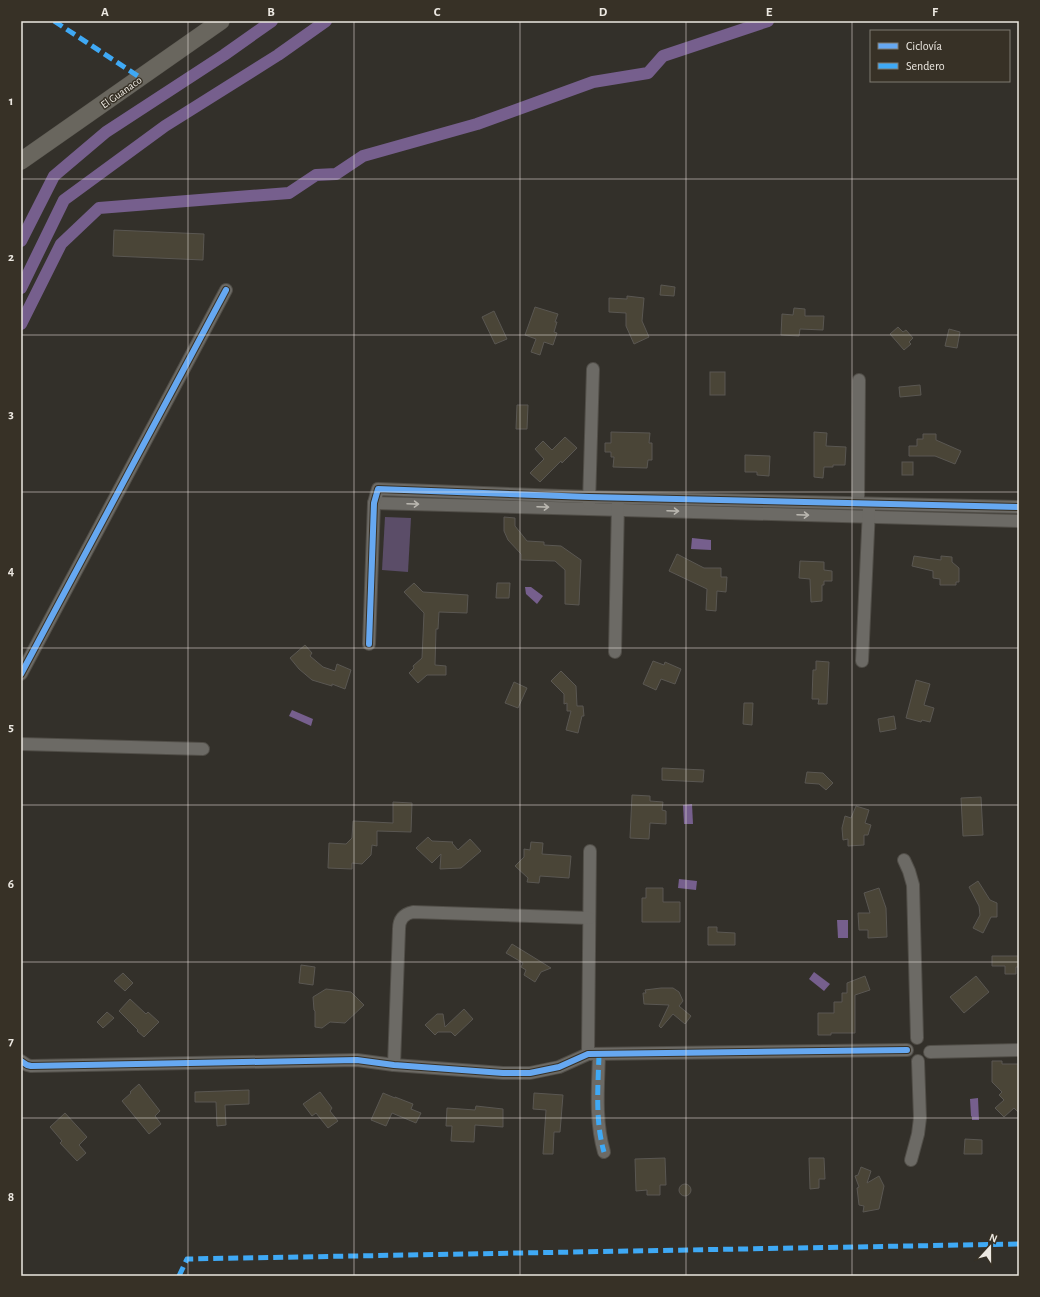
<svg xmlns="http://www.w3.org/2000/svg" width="1040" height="1297" viewBox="0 0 1040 1297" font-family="'Alegreya Sans',sans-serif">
  <rect width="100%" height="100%" fill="#33302a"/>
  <!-- green -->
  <polygon fill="#5b4d68" points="385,517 411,518 408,572 382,570"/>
  <!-- water -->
  <g fill="#765f8d">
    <polygon points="692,538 711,540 711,550 691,549"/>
    <polygon points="525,587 531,587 543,596 537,604 526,594"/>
    <polygon points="292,710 313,719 311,726 289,716"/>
    <polygon points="692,804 693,824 684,824 683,805"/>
    <polygon points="679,879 697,881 696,890 678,888"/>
    <polygon points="837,920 848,920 848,938 838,938"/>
    <polygon points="814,972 830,984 824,991 809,979"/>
    <polygon points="978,1098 979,1120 972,1120 972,1117 971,1116 970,1099"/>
  </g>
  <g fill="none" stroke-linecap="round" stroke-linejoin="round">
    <!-- canal -->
    <g stroke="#765f8d" stroke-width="12">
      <polyline points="21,241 54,176 106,132 224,55 272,21"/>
      <polyline points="21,288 64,200 165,126 278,55 326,21"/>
      <polyline points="21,324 61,244 99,208 289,193 316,175 336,174 363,156 477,124 593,82 648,73 663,56 768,21"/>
    </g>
  </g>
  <!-- building -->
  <g fill="#4a4537" stroke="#5a5752">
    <polygon points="114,230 204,234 203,260 113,256"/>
    <polygon points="661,285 675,287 674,296 660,295"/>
    <polygon points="627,296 644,298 642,321 649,337 634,344 626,326 626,313 609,312 609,298 627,299"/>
    <polygon points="535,307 558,314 555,322 557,322 554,332 557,333 553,345 544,342 540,355 531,352 536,339 525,335"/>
    <polygon points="794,308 805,309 805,316 824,316 823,330 800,329 799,336 781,335 782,314 793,315"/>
    <polygon points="494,311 507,339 495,344 482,317"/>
    <polygon points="898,327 903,332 906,330 913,338 909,342 911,344 904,350 890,334"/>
    <polygon points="949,329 960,332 957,348 945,346"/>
    <rect x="710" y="372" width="15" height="23"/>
    <polygon points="920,385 921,395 900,397 899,387"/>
    <polygon points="517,405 528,405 527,429 516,429"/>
    <polygon points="611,432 650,433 649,443 652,443 652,460 648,460 647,468 613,467 614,457 611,457 611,452 605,452 605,443 611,443"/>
    <polygon points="814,432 827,433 826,446 846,447 845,465 833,465 833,467 824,467 823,478 814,477"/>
    <polygon points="923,434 936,434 936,440 961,451 955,464 935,456 909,456 909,446 917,446 917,439 923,439"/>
    <polygon points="565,437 577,448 562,463 561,461 540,482 530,473 544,459 535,449 543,441 552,450"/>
    <polygon points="745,455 770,456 769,476 757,475 757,472 745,472"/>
    <rect x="902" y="462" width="11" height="13"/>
    <polygon points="504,517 515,518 515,526 527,541 544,542 544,545 561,546 581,560 579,605 565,604 565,570 555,561 521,560 521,554 508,540 504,531"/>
    <polygon points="677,554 704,568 721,568 721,577 727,577 726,592 717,591 716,611 706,610 707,589 669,571"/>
    <polygon points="914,556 941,560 941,556 952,557 952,562 959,568 959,582 956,582 956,585 940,585 940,579 933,578 933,571 912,566"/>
    <polygon points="800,561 824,562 824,570 832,571 832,581 824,581 824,585 822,585 822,601 811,602 810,579 799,578"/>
    <polygon points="414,583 423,592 468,595 467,613 439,612 438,629 436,629 435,665 446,666 446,675 427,675 418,683 409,673 414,668 413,666 422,658 424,613 404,592"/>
    <polygon points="497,583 510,583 509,598 496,598"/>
    <polygon points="305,645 312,653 310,656 323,667 335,671 337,664 351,670 345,689 332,684 332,686 312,680 299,669 290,658"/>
    <polygon points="653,661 664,665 665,662 681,669 675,684 661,679 656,690 643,684"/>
    <polygon points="816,661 829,662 827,704 818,704 819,699 812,699 813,670 816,670"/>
    <polygon points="561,671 576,686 577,706 583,706 584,716 582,716 578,733 566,730 571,711 567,711 567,703 564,704 564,694 551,681"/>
    <polygon points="916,680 930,684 924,705 934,708 930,722 922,720 921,722 906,718"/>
    <polygon points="514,682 527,688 518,708 505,703"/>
    <polygon points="744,703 753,703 752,725 743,724"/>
    <polygon points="894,716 896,729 880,732 878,719"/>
    <polygon points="662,768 704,770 703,782 662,780"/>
    <polygon points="807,772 823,773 833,783 826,790 819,784 805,783"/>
    <polygon points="632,795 650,796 650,801 663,802 662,810 666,811 666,824 650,823 649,839 630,838"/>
    <polygon points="981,797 983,835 963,836 961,798"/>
    <polygon points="393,802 412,803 411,832 377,831 377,846 372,845 371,855 362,864 352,863 352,869 328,868 329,843 346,844 352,838 353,821 393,823"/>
    <polygon points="856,806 869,810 865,823 871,825 868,835 864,835 864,845 848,846 848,839 843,840 842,828 845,816 851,818"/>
    <polygon points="428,837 432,841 453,842 452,843 458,850 470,839 481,851 461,868 440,869 441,854 432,863 416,848"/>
    <polygon points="531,842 543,843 542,854 571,856 569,878 540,876 539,883 527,882 528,878 515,866 524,857 524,849 530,850"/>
    <polygon points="978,881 990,900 997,903 997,917 991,917 983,933 973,928 980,915 979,906 969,887"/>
    <polygon points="646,888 663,888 663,902 680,902 680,922 642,922 642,898 646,898"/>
    <polygon points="879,888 886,908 887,937 868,938 868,930 859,930 858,913 870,913 864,893"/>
    <polygon points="708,927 717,927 717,932 735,933 735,945 708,945"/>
    <polygon points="512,944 551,968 541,972 535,982 524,975 526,970 521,967 523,963 506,953"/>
    <polygon points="992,956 1019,956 1019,967 1016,967 1016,974 1005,974 1005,966 992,966"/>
    <polygon points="301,965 315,967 313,985 299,983"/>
    <polygon points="123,973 133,983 125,991 114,981"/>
    <polygon points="865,976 870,990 855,995 855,1033 831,1033 831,1035 818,1035 818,1013 834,1013 834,1002 842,1002 842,993 847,993 847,983"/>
    <polygon points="976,976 989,992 964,1013 950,997"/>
    <polygon points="661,988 673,988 679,992 683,1001 679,1006 691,1016 685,1024 673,1014 661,1028 659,1026 669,1005 644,1004 643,993 646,993 645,990"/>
    <polygon points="326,989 351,992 364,1005 345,1023 330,1022 322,1028 315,1027 315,1011 314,1010 313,997"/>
    <polygon points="130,999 146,1014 148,1012 159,1022 144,1037 137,1031 138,1030 119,1011"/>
    <polygon points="464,1009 473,1019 455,1036 451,1032 438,1032 435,1035 425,1025 437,1014 443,1014 445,1027"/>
    <polygon points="107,1012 114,1018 103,1028 97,1022"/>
    <polygon points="992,1061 1002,1061 1002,1064 1019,1064 1019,1113 1014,1108 1004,1117 995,1108 1004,1100 999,1095 1002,1092 992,1082"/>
    <polygon points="139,1084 160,1111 155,1116 161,1124 149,1134 122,1101 131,1093 130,1092"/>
    <polygon points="249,1090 249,1104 225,1105 226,1125 217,1126 216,1102 195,1102 195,1092"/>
    <polygon points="320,1092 332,1108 330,1111 338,1121 328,1128 316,1113 312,1116 303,1104"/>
    <polygon points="383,1093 395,1098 395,1097 413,1104 411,1109 421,1113 416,1123 392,1113 386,1126 371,1120"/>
    <polygon points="534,1093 563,1095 560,1132 554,1132 553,1154 543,1154 546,1110 533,1109"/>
    <polygon points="476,1106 503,1109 503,1127 475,1125 474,1142 451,1141 452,1126 446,1126 447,1108 475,1110"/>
    <polygon points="65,1113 87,1137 79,1145 86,1153 77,1161 60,1143 62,1141 50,1127"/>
    <polygon points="965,1139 982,1140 982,1154 964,1154"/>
    <polygon points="665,1158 666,1185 660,1185 660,1195 647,1195 647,1190 636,1191 635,1159"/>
    <polygon points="809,1158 824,1158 825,1179 819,1179 819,1188 810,1189"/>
    <polygon points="861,1167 871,1171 867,1183 879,1176 884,1186 879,1209 863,1212 864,1206 859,1205 857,1188 859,1187 855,1176 858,1175"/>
    <circle cx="685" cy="1190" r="6"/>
  </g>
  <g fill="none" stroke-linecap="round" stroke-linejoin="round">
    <!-- minor casing -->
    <g stroke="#514e48" stroke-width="14">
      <g id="minor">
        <polyline points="374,503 1019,521"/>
        <polyline points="589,503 593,369"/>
        <polyline points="858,503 859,380"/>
        <polyline points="369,644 374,503 378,489 589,497 1019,507"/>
        <polyline points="615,652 618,503"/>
        <polyline points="862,661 869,509"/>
        <polyline points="21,674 226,290"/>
        <polyline points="21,744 203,749"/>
        <polyline points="904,860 909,871 913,885 917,1038"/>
        <polyline points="930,1052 1019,1050"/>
        <polyline points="588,1054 590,851"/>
        <path d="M599 1055C598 1087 595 1121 604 1152"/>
        <polyline points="21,1061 27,1065 31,1066 357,1060 394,1065 503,1073 530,1073 559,1067 588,1054 907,1050"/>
        <path d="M394 1065 399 929C399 919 404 914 413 912L589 918"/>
        <polyline points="911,1160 918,1134 920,1118 918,1061"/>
      </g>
    </g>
    <!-- secondary casing -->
    <g stroke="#514e48" stroke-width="18">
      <polyline id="secondary" points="21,161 221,21"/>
    </g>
    <!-- minor -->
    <use href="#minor" stroke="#6c6a65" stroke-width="12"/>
    <!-- secondary -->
    <use href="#secondary" stroke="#69665e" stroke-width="17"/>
    <!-- quiet -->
    <g stroke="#3fa9f5" stroke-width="5" stroke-dasharray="10 5" stroke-linecap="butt">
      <polyline points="54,21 141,78"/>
      <path d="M599 1055C598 1087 595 1121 604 1152"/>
      <polyline points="179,1276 187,1259 1019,1244"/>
    </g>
    <!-- cycleway casing -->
    <g stroke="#373126" stroke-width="8">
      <g id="cycleway">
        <polyline points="369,644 374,503 378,489 589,497 1019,507"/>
        <polyline points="21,674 226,290"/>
        <polyline points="21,1061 27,1065 31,1066 357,1060 394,1065 503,1073 530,1073 559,1067 588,1054 907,1050"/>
      </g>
    </g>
    <!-- cycleway -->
    <use href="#cycleway" stroke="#66a8f1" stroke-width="6"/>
  </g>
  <!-- one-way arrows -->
  <defs><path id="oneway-shaft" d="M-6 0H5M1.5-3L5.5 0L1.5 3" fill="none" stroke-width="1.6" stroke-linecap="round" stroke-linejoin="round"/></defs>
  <g stroke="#b9b6af">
    <use href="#oneway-shaft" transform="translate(413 504) rotate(2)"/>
    <use href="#oneway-shaft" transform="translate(543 507) rotate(2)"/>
    <use href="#oneway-shaft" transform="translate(673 511) rotate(2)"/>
    <use href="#oneway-shaft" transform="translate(803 515) rotate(2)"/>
  </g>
  <!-- grid -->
  <path fill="none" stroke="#ece8e1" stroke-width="1" stroke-opacity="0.55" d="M188 21V1276M354 21V1276M520 21V1276M686 21V1276M852 21V1276M21 179H1019M21 335H1019M21 492H1019M21 648H1019M21 805H1019M21 962H1019M21 1118H1019"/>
  <g text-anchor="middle" stroke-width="3" stroke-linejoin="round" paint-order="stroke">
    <!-- street labels -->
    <g font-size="11" fill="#ece8e1" stroke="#373126">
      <text transform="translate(121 92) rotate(-35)" y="4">El Guanaco</text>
    </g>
  </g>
  <!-- border -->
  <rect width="1040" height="1297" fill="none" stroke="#373126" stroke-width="44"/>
  <!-- legend -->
  <rect x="870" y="30" width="140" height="52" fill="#373126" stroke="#7f7a71"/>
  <rect x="878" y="43" width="20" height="6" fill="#66a8f1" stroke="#7f7a71"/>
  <text x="906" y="50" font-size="12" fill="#ece8e1">Ciclovía</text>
  <rect x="878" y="63" width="20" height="6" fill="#3fa9f5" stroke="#7f7a71"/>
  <text x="906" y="70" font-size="12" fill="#ece8e1">Sendero</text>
  <!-- north arrow -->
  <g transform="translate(990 1247) rotate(21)" stroke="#373126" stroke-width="3" paint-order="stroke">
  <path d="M0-3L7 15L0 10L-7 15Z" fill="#ece8e1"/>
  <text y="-6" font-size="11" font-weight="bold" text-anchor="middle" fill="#ece8e1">N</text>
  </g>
  <rect x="22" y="22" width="996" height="1253" fill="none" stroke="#ece8e1" stroke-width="1.5"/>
  <g font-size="13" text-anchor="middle" font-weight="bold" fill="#ece8e1">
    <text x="105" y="16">A</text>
    <text x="271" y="16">B</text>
    <text x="437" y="16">C</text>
    <text x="603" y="16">D</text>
    <text x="769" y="16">E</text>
    <text x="935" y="16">F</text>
    <text x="11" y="105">1</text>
    <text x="11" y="261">2</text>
    <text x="11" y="418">3</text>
    <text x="11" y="575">4</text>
    <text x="11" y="731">5</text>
    <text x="11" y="888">6</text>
    <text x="11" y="1045">7</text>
    <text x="11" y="1201">8</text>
  </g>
</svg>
